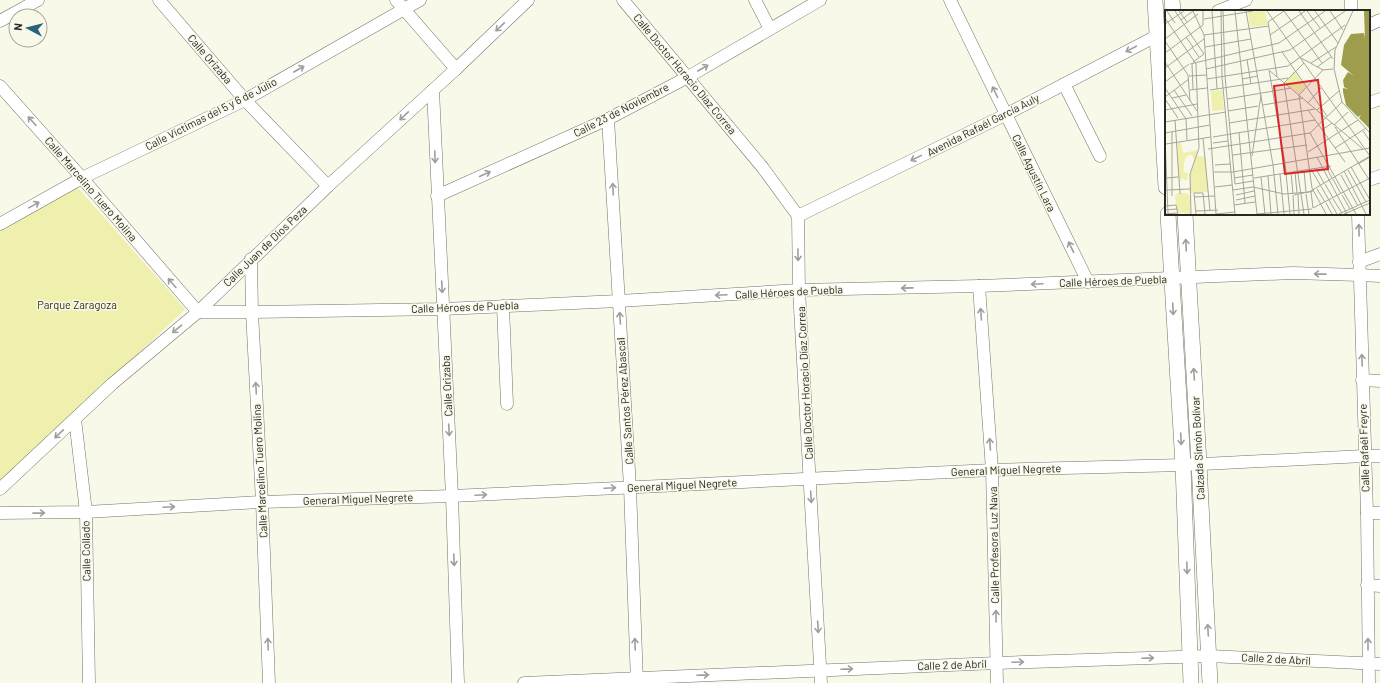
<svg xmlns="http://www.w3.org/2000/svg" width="1380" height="683" viewBox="0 0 1380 683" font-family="Barlow,sans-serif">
  <rect width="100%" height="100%" fill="#f9f9ea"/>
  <!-- green -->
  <polygon fill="#efefae" points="77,187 185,309 0,486 0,232"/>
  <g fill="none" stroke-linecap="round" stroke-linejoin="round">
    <!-- minor casing -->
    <g stroke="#737367" stroke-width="13">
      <g id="minor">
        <polyline points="159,0 245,100 328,186"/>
        <polyline points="396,0 456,69"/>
        <polyline points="623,0 763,168 798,216 799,290 821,683"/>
        <polyline points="755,0 770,29"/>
        <polyline points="950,0 1088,282"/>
        <polyline points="1351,0 1351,11"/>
        <polyline points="1218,11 1246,0"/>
        <polyline points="0,21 38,0"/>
        <polyline points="1369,25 1380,20"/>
        <polyline points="1064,84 1100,156"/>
        <polyline points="0,86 82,178 198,312 252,312 443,309 619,301 799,290 979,286 1293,273 1359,275 1380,276"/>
        <polyline points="433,90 452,496 458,683"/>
        <polyline points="1369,103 1380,99"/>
        <polyline points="608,119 630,487 637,683"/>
        <polyline points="1369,180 1380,176"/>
        <polyline points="437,196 608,119 688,77 820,0"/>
        <polyline points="1358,214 1367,513 1369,683"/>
        <polyline points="798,216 1005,115 1166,31"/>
        <polyline points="0,224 82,178 245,100 420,0"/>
        <polyline points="251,259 252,312 262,502 269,683"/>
        <polyline points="1359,262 1380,254"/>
        <polyline points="979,286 992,470 997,683"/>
        <polyline points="503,306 507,404"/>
        <polyline points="1362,380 1380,381"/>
        <polyline points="75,419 86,512 89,683"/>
        <polyline points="0,489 112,384 198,312 328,186 456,69 528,0"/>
        <polyline points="0,513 86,512 262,502 452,496 992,470 1183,465 1364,456 1380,456"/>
        <polyline points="1367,513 1380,513"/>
        <polyline points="1367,585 1380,586"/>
        <polyline points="524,683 997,663 1209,656 1380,664"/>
      </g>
    </g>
    <!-- major casing -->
    <g stroke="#737367" stroke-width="16">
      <g id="major">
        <polyline points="1155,0 1166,187"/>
        <polyline points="1172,0 1173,11"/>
        <polyline points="1168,214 1183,465 1191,683"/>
        <polyline points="1185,214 1199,464 1210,683"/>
      </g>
    </g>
    <!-- minor -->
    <use href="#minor" stroke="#fff" stroke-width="12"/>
    <!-- major -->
    <use href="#major" stroke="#fff" stroke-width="15"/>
  </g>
  <!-- one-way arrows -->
  <defs><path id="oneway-shaft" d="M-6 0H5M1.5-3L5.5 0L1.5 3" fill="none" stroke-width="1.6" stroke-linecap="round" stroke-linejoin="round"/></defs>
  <g stroke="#9e9e9c">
    <use href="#oneway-shaft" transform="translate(500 27) rotate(136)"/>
    <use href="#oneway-shaft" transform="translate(1131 49) rotate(152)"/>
    <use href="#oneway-shaft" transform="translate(703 68) rotate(-30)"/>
    <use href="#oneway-shaft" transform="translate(299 69) rotate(-30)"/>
    <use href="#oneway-shaft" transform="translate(995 92) rotate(-116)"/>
    <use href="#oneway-shaft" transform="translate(404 116) rotate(137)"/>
    <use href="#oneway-shaft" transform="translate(32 121) rotate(-132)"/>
    <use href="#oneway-shaft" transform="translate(435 157) rotate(88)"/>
    <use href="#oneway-shaft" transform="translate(916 158) rotate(154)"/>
    <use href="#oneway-shaft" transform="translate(485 174) rotate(-24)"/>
    <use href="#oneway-shaft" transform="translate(613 189) rotate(-93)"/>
    <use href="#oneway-shaft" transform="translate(34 205) rotate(-29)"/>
    <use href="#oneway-shaft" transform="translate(1359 230) rotate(-91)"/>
    <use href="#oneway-shaft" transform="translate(1186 245) rotate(-93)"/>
    <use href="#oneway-shaft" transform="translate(1071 247) rotate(-116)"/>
    <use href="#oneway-shaft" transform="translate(798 255) rotate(89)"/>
    <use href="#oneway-shaft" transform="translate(1320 274) rotate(-179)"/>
    <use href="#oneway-shaft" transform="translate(172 283) rotate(-131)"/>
    <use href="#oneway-shaft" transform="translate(1037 284) rotate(177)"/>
    <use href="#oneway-shaft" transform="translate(442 287) rotate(87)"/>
    <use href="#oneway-shaft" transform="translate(907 288) rotate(179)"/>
    <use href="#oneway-shaft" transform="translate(721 295) rotate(177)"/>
    <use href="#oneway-shaft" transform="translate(1173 309) rotate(87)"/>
    <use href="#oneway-shaft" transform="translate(981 314) rotate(-94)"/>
    <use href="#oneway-shaft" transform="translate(620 318) rotate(-94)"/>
    <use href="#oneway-shaft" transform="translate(177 329) rotate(140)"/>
    <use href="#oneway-shaft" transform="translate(1362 360) rotate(-92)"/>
    <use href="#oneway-shaft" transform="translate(1194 374) rotate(-94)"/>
    <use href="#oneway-shaft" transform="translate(256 388) rotate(-93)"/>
    <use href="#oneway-shaft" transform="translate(449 430) rotate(87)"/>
    <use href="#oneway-shaft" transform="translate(59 434) rotate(137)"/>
    <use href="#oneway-shaft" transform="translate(1181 439) rotate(87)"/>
    <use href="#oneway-shaft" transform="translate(990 444) rotate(-94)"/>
    <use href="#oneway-shaft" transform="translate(610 488) rotate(-3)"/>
    <use href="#oneway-shaft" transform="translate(481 495) rotate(-3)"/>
    <use href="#oneway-shaft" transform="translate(811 497) rotate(87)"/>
    <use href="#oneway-shaft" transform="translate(169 507) rotate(-3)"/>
    <use href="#oneway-shaft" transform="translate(39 513) rotate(-1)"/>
    <use href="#oneway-shaft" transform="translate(454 560) rotate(88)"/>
    <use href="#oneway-shaft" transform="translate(1187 568) rotate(88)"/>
    <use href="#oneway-shaft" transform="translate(996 616) rotate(-91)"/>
    <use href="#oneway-shaft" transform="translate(818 627) rotate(87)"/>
    <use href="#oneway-shaft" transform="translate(1208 630) rotate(-93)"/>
    <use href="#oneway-shaft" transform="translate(268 644) rotate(-92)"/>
    <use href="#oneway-shaft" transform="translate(635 644) rotate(-92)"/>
    <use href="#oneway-shaft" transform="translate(1368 644) rotate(-90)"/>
    <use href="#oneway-shaft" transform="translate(1148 658) rotate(-2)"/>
    <use href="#oneway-shaft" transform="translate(1018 662) rotate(-2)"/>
    <use href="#oneway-shaft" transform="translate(847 669) rotate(-2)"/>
    <use href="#oneway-shaft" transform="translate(703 675) rotate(-2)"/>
  </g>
  <g text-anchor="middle" stroke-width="3" stroke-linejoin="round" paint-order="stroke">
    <!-- street labels -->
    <g font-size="11" fill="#282823" stroke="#f9f9ea">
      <text transform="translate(210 59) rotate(49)" y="4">Calle Orizaba</text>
      <text transform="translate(685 74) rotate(50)" y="4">Calle Doctor Horacio Díaz Correa</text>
      <text transform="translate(621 110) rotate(-27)" y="4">Calle 23 de Noviembre</text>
      <text transform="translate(211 114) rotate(-27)" y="4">Calle Víctimas del 5 y 6 de Julio</text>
      <text transform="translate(983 125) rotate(-27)" y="4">Avenida Rafaél García Auly</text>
      <text transform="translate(1034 173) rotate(64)" y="4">Calle Agustín Lara</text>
      <text transform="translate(91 189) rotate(49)" y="4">Calle Marcelino Tuero Molina</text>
      <text transform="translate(265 246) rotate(-44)" y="4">Calle Juan de Dios Peza</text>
      <text transform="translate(1113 281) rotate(-2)" y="4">Calle Héroes de Puebla</text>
      <text transform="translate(789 292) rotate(-3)" y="4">Calle Héroes de Puebla</text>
      <text transform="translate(465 307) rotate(-2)" y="4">Calle Héroes de Puebla</text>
      <text transform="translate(805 383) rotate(-93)" y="4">Calle Doctor Horacio Díaz Correa</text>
      <text transform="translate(447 386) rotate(-93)" y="4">Calle Orizaba</text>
      <text transform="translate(625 401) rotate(-94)" y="4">Calle Santos Pérez Abascal</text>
      <text transform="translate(1198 448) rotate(-93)" y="4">Calzada Simón Bolívar</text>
      <text transform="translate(1364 448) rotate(-92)" y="4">Calle Rafaél Freyre</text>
      <text transform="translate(1006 470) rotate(-2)" y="4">General Miguel Negrete</text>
      <text transform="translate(260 471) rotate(-93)" y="4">Calle Marcelino Tuero Molina</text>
      <text transform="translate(682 485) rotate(-3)" y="4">General Miguel Negrete</text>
      <text transform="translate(358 499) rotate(-2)" y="4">General Miguel Negrete</text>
      <text transform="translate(994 545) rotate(-91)" y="4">Calle Profesora Luz Nava</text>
      <text transform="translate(86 551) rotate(-91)" y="4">Calle Collado</text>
      <text transform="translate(1276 659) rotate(3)" y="4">Calle 2 de Abril</text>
      <text transform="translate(952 665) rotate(-2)" y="4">Calle 2 de Abril</text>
    </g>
    <!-- park labels -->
    <g font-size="11" fill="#2e2d09" stroke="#f9f9ea">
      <text x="77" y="309">Parque Zaragoza</text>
    </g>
  </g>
  <!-- overview -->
  <g transform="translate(1165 10)">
    <rect width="205" height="205" fill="#f9f9ea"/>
    <path d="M100 1 103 15 85 17 83 2ZM129 61 141 77 134 84 120 73ZM57 80 59 100 47 101 46 81ZM16 132 18 143 33 140 29 150 27 145H23L20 149 18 162 23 163 22 171 17 168 14 174 12 133ZM32 146 40 147 43 182 26 183 25 165ZM15 183H22L25 187V204L12 202 10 185Z" fill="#efefae"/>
    <path d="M199 1H205V119L194 108 196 105 193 107 181 95 178 82V78L183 79 179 77 178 70 183 62 189 66 176 55 179 35 186 24 199 23 200 29Z" fill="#9e9d4e"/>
    <path fill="none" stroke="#a5a59a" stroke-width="1" d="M2 1 10 13M10 1 39 44M14 1 22 12M28 1 39 25 51 204M47 1 52 79M56 1 57 67 70 204M58 1 60 66 70 174M70 1 92 204M81 1 108 155 113 204M102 1 205 146M119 1 157 53M134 1 168 49M142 1 155 18M150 1 173 33M165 1 178 20M188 1 170 40 169 59 177 92 205 123M0 8 31 54 34 138 25 164 26 204M39 9 88 1M16 10 28 1M0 14 19 1M39 25 104 16M105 25 140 1M21 27 28 37M0 29 33 4M0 31 23 65 25 91M27 37 34 47M40 37 86 29M117 42 162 106M0 43 38 15V1M136 48 158 60 168 59M82 50 86 74M0 52 32 101M28 52 39 44M146 53 171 37M25 54 114 33 160 1M27 54 28 79M152 57 166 47M0 58 39 29M41 59 125 40 180 1M104 60 120 153 125 204M158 60 134 85 147 178 161 204M105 61 198 139M24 66 42 65M112 66 103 12 119 1M42 69 123 56 180 15M77 69 93 66M0 72 24 54M0 78 21 109 22 130M9 80 27 106M25 80 42 78M45 80 123 68M0 87 24 69M7 88 21 85M0 89 13 108M62 89 126 78M143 93 156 78M98 95 138 88M0 100 32 94M143 100 180 152M152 100 174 81M63 101 93 96M10 110 15 184M0 112 61 102M64 113 150 99M169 115 183 102M170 117 205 171M157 120 167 113M198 121 205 131M7 122V186M0 123 45 115M74 123 80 193M145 123 191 204M0 127 3 204M48 127 150 110M38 128 45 201M48 133 63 131M1 134 46 127M170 138 201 118M43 139 145 123 177 92M143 142 193 110M68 145 142 135M87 146 96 85M152 147 182 204M193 154 205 147M50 155 65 154M161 157 167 168M186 157 205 190M146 159 172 204M151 159 159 173M183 160 201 192M139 161 141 182M179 161 201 204M49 162H68L205 138M130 162 132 183M126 163 128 184M115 164 119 204M176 165 193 196M103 166 106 204M96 167 100 204M1 168 13 167M69 168 88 165M89 168 166 156M168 169 176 184M70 174 88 171M160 174 168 188M50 177 67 175M152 179 160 192M1 180 25 179M68 180 88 177 119 184 144 182 205 146M146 182 148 198M141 184 144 204M71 185 89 181M128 185 129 204M129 185 148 181M133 185 134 204M177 185 185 199M29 187 50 186M168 189 177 203M71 190 90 186M161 193 167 204M69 195 90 192M0 196 11 195 13 204M148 198 205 168M0 200 12 199M31 201 53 200M0 204 12 203M31 204 29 183H38L40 204M51 204 70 202M92 204 147 199M139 204 119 73 139 53M174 204 205 190M179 204 205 193"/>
    <path fill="#d62828" fill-opacity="0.15" stroke="#d62828" stroke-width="2" d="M153 70 163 159 120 164 109 76Z"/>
    <rect width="205" height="205" fill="none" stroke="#282823" stroke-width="2"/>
  </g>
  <!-- north arrow -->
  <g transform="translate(28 28) rotate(277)"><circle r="19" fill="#f9f9ea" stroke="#a5a59a"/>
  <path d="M0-3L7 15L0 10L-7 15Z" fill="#29647c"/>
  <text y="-6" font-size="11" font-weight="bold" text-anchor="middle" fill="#282823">N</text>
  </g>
</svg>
